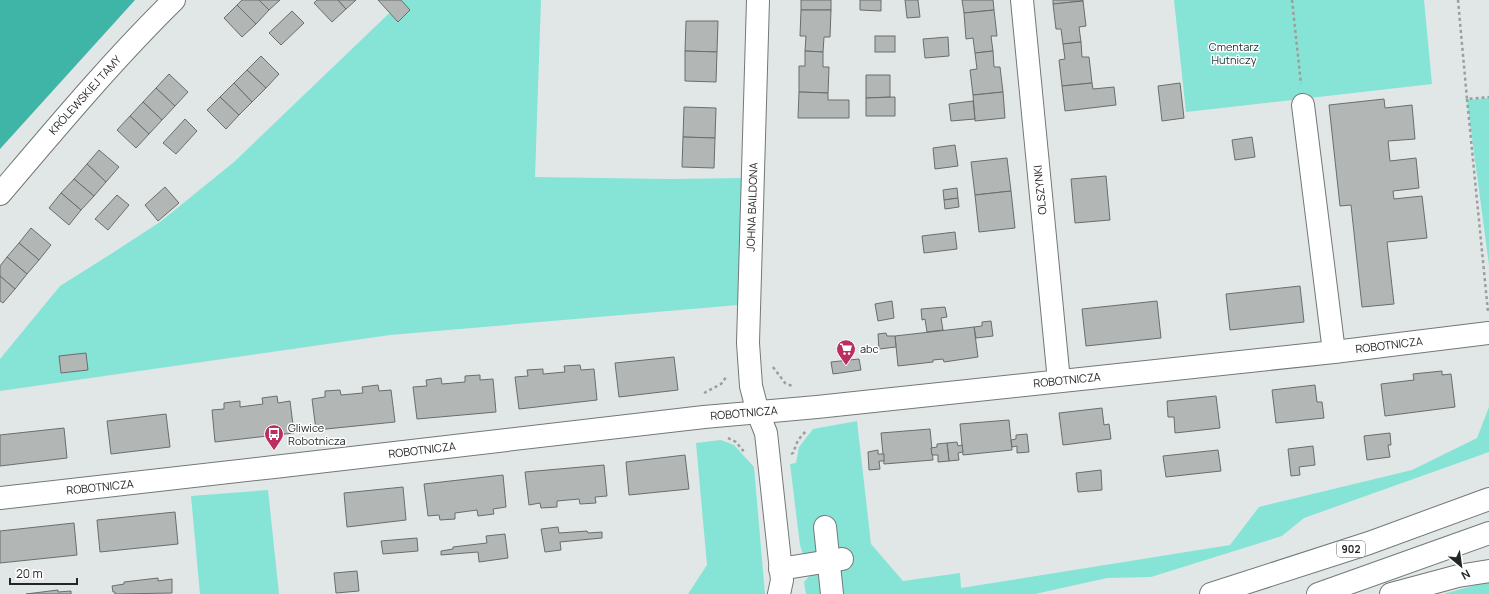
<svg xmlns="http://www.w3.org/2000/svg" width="1489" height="594" viewBox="0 0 1489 594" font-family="Manrope,sans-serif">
  <rect width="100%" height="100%" fill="#e1e7e6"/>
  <!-- green -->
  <g fill="#85e4d6">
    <polygon points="403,0 541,0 535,177 670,179 742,178 738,305 390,335 0,391 0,359 60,286 114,252 160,222 234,162"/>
    <polygon points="1174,0 1424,0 1432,84 1186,112"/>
    <polygon points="1489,98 1489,265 1467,100"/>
    <polygon points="1489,407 1489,452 1304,518 1282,536 1151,577 1107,578 1035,594 837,594 817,555 803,555 800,545 790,464 796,463 799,447 813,429 857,421 871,544 903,581 960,573 961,588 1230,545 1259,507 1412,470 1477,438"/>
    <polygon points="721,440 734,445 754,467 765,594 688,594 707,565 696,443"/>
    <polygon points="268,490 279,594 200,594 191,496"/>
    <polygon points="812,573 817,573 824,578 826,594 806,594 804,582"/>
    <polygon points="1487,582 1489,582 1489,594 1443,594"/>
  </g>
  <!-- forest -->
  <polygon fill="#3eb5a7" points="0,0 135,0 0,149"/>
  <!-- building -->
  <g fill="#b2b7b6" stroke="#696e6d">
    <polygon points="242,0 259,0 269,10 256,24 237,5"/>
    <polygon points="259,0 280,0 269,10"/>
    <polygon points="317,0 338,0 346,9 332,22 314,3"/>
    <polygon points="338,0 356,0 346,9"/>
    <polygon points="378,0 401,0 410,10 398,22"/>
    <rect x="801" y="0" width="30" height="10"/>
    <polygon points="860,0 881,0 881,11 860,10"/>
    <polygon points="905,0 918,0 920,17 907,18"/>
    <polygon points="962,0 993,0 994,10 964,13"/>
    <polygon points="1053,0 1083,0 1083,1 1053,4"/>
    <polygon points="1083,1 1086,26 1079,27 1081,42 1063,44 1061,29 1056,29 1053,4"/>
    <polygon points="237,5 256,24 242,37 224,18"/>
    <polygon points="801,10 831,10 830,37 824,37 823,52 805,51 806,36 800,36"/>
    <polygon points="994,10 997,36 991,36 993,51 975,53 973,38 966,39 964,13"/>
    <polygon points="292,11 304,23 281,45 269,33"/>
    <polygon points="686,21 718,21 717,52 685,51"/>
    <rect x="875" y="36" width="20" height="16"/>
    <polygon points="948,37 949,56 925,58 923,39"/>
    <polygon points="1081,42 1082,57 1089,57 1092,83 1062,86 1059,60 1065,59 1063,44"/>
    <polygon points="685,51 717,52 716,82 685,81"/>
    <polygon points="805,51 823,52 823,67 829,67 828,93 799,92 799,66 805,66"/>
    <polygon points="993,51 994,67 1000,67 1003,92 973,95 970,70 977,69 975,53"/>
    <polygon points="261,56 279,74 266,88 247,70"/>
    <polygon points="247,70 266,88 252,102 234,83"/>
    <polygon points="169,74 188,92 175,106 156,88"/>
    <polygon points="866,75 890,75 890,97 866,98"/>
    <polygon points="234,83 252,102 239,115 220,97"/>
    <polygon points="1092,83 1093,89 1114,87 1116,105 1065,111 1062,86"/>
    <polygon points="1180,83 1184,118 1162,121 1158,86"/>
    <polygon points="156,88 175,106 162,120 143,102"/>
    <polygon points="799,92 828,93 828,100 849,100 849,118 798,118"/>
    <polygon points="1003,92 1005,118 975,121 973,95"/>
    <polygon points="220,97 239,115 226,129 207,110"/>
    <polygon points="895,97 895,116 866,116 866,98"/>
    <polygon points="1384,99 1385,108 1412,105 1415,139 1388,141 1390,161 1416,158 1419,188 1393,191 1394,199 1422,196 1427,238 1387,242 1394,304 1362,307 1351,205 1340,206 1329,105"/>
    <polygon points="973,101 975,119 951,121 949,104"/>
    <polygon points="143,102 162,120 149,134 130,116"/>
    <polygon points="684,107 716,108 715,138 683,137"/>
    <polygon points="130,116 149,134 136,148 117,130"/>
    <polygon points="185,119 197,131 176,154 163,143"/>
    <polygon points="683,137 715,138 714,168 682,167"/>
    <polygon points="1252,137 1255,157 1235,160 1232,140"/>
    <polygon points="955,145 958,166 935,169 933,148"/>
    <polygon points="99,150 119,167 106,182 87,164"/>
    <polygon points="1007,158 1011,191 975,195 971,162"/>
    <polygon points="87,164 106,182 94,196 74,179"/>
    <polygon points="1106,176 1110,220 1075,223 1071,179"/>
    <polygon points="74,179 94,196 81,210 61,193"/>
    <polygon points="165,187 179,203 158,221 145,205"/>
    <polygon points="957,188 958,198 944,200 943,190"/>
    <polygon points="1011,191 1015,228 979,232 975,195"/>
    <polygon points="61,193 81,210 69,225 49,208"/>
    <polygon points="117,195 129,205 108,230 95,219"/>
    <polygon points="958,198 959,207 945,209 944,200"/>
    <polygon points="31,228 51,245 39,260 19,243"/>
    <polygon points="955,232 957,249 924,253 922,236"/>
    <polygon points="19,243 39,260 27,274 7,257"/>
    <polygon points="7,257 27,274 15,289 0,276 0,266"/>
    <polygon points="0,276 15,289 3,303 0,301"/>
    <polygon points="1300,286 1304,322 1230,330 1226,294"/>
    <polygon points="892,301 894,318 878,321 875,304"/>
    <polygon points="1157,301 1161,338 1086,346 1082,309"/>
    <polygon points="945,307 947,317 941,318 943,330 927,332 925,319 922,320 921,309"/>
    <polygon points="991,321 993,336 976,338 974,327 982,326 982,322"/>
    <polygon points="974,327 978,357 944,362 943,359 933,360 933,362 898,366 895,336"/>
    <polygon points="886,333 887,336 895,336 896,347 879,349 878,334"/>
    <polygon points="86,353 88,370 61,373 59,356"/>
    <polygon points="674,357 678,390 619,397 615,363"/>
    <polygon points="859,359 861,370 833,374 831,362"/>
    <polygon points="580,365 581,370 594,369 597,400 519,409 515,377 528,376 527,370 543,369 543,374 565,372 564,366"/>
    <polygon points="1442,371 1442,375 1451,374 1455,407 1385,416 1381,384 1414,380 1413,374"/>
    <polygon points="480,375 480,380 493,379 496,412 417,419 413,387 427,386 426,380 441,378 442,384 465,382 465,376"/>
    <polygon points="378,385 379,391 391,390 395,422 316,430 312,399 325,397 325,391 340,390 341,395 363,393 362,387"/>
    <polygon points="1315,385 1317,402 1322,402 1324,418 1276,423 1272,390"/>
    <polygon points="277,396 278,403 290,401 294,433 215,442 212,410 224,409 224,403 240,401 240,407 263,404 262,398"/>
    <polygon points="1216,396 1220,428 1175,433 1174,417 1168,417 1167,401"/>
    <polygon points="1102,408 1104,425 1109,424 1111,439 1063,445 1059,413"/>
    <polygon points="166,414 170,447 111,454 107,421"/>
    <polygon points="1009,420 1012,450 963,455 960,424"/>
    <polygon points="64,428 67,458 0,466 0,435"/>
    <polygon points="930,429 933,460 884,464 881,433"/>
    <polygon points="1390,433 1391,445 1388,445 1390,457 1367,460 1364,436"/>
    <polygon points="1027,434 1029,452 1017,453 1017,446 1012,447 1011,440 1016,439 1016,435"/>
    <polygon points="957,442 958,446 962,445 963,452 958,453 959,460 949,461 947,443"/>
    <polygon points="947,443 949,461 938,462 938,455 932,455 931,448 937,447 937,444"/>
    <polygon points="1313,446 1315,465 1299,467 1300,475 1291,476 1288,449"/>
    <polygon points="878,450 878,454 884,454 884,461 879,461 880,469 869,470 868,452"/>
    <polygon points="1218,450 1221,471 1166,477 1163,456"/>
    <polygon points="685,455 689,489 629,495 626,462"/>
    <polygon points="604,465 607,496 595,497 596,503 580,504 579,499 557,501 557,507 541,508 540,503 529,505 525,472"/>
    <polygon points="1101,470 1102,490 1078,492 1076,473"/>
    <polygon points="503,475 506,507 493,509 494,514 478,516 477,510 455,513 455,519 440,520 439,515 428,516 424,484"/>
    <polygon points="403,487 406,520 347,527 344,493"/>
    <polygon points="175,512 178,544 100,552 97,520"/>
    <polygon points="74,523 77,555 0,563 0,531"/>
    <polygon points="558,527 559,533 587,531 588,533 602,532 602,538 560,542 561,550 545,552 541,529"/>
    <polygon points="505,534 508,558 479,562 478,552 441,555 441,551 453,549 453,547 487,543 486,536"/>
    <polygon points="417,538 418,551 383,554 381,541"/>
    <polygon points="357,571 359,591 336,593 334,573"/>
    <polygon points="158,578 158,581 172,579 172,593 115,594 115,592 113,592 112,586 124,584 124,582"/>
    <polygon points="58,590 58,592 71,591 71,594 26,594"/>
  </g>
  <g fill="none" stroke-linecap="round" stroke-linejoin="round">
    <!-- minor casing -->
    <g stroke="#737877" stroke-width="24">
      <g id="minor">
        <polyline points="758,0 748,343 751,386 758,413"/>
        <polyline points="1022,0 1059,381"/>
        <polyline points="1303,105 1334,352"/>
        <path d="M0 194C56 128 112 61 174 0"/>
        <polyline points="0,498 274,467 704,417 817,407 1334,352 1489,333"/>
        <polyline points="825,527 832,594"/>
        <polyline points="780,569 842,559"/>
      </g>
    </g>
    <!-- major casing -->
    <g stroke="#737877" stroke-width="24">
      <g id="major">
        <polyline points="758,413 766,433 782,580 779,594"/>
        <polyline points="1211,594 1369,543 1489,499"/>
        <polyline points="1318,594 1489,533"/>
        <polyline points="1391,594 1458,576 1489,571"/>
      </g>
    </g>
    <!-- path -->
    <g stroke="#9a9f9e" stroke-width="2.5" stroke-dasharray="3 3" stroke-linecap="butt">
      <polyline points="1292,0 1301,84"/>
      <polyline points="1458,0 1467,99 1489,97"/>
      <polyline points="1467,99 1488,312"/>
      <polyline points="773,367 785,383 792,386"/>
      <polyline points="704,393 721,384 727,376"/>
      <polyline points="728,438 736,442 745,453"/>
      <polyline points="791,454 793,453 798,440 806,431"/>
    </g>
    <!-- minor -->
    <use href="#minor" stroke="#fff" stroke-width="22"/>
    <!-- major -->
    <use href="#major" stroke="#fff" stroke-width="22"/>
  </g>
  <!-- icons -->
  <defs>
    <g id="supermarket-pin" transform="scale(1)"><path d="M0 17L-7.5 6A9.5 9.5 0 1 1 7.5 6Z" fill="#bb2e62" stroke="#fff"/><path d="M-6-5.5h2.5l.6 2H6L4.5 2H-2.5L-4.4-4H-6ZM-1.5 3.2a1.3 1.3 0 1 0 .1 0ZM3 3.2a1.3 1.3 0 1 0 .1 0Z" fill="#fff"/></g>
    <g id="bus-pin" transform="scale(1)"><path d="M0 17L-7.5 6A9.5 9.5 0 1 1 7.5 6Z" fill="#bb2e62" stroke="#fff"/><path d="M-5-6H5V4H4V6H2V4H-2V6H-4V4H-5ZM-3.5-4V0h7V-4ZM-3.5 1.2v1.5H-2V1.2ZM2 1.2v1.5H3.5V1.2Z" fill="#fff"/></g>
  </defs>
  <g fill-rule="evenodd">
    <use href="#supermarket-pin" x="846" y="349"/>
    <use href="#bus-pin" x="274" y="434"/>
  </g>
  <g text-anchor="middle" stroke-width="3" stroke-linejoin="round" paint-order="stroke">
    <!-- shield labels -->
    <rect fill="#fff" stroke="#666767" stroke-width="1" x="1337" y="541" width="28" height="16" rx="3"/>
    <g font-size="10" font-weight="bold" fill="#242626">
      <text x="1351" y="553">902</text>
    </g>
    <!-- park labels -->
    <g font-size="11" fill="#1c302d" stroke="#fff">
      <text x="1234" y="51">Cmentarz<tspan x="1234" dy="13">Hutniczy</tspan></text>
    </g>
    <!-- street labels -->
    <g font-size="11" fill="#242626" stroke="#fff">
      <text transform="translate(85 95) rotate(-48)" y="4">KRÓLEWSKIEJ TAMY</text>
      <text transform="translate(1040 190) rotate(-96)" y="4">OLSZYNKI</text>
      <text transform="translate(752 207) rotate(-88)" y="4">JOHNA BAILDONA</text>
      <text transform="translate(1389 345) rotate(-7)" y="4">ROBOTNICZA</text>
      <text transform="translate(1067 380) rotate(-6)" y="4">ROBOTNICZA</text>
      <text transform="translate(744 413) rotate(-5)" y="4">ROBOTNICZA</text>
      <text transform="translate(422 450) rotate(-7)" y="4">ROBOTNICZA</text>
      <text transform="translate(100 487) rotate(-6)" y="4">ROBOTNICZA</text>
    </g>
    <!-- poi labels -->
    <g font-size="11" fill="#242626" stroke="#fff" text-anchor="start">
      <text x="860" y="353">abc</text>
      <text x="288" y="432">Gliwice<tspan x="288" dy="13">Robotnicza</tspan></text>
    </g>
  </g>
  <!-- north arrow -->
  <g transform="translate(1461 566) rotate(151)" stroke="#ffffff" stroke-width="3" paint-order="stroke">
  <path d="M0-3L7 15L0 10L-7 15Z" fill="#242626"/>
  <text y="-6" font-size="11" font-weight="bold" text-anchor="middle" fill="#242626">N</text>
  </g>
  <!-- scale -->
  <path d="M10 578v6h67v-6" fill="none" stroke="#242626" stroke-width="2"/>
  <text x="16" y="578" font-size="12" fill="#242626" stroke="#ffffff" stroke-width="3" paint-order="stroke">20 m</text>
</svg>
